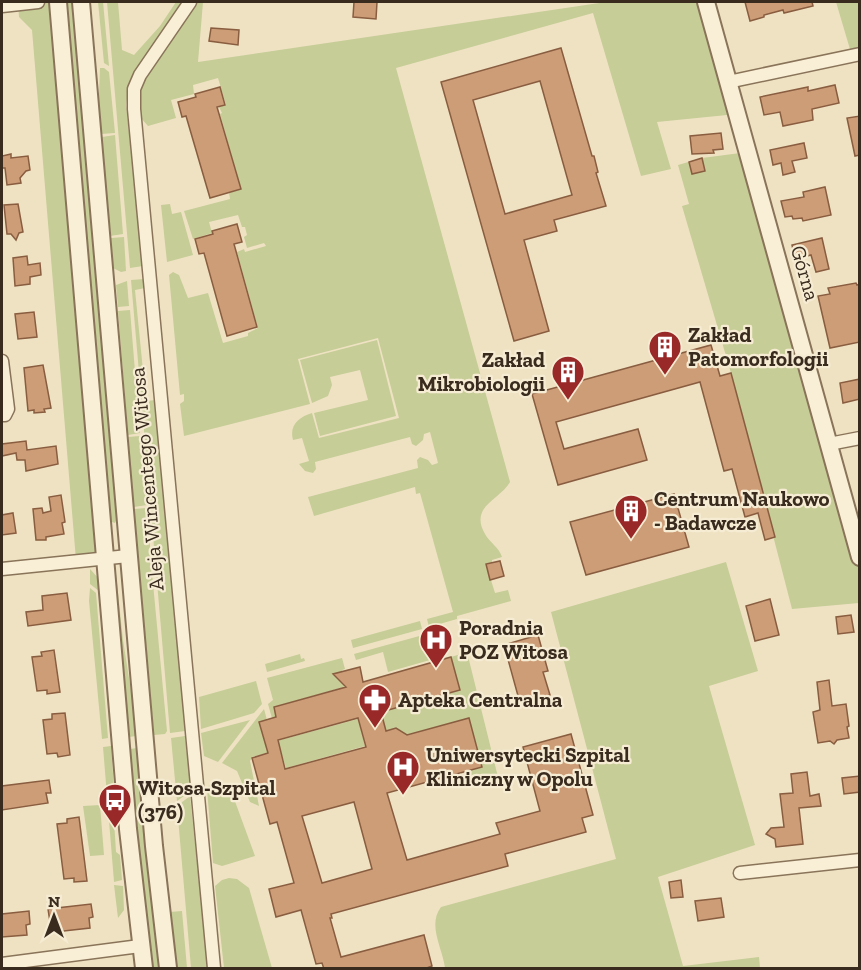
<svg xmlns="http://www.w3.org/2000/svg" width="861" height="970" viewBox="0 0 861 970" font-family="'Zilla Slab',serif">
  <rect width="100%" height="100%" fill="#efe2c3"/>
  <!-- green -->
  <g fill="#c6cd97">
    <polygon points="18,2 58,2 104,557 76,560 32,30 19,17"/>
    <polygon points="67,2 73,2 117,518 115,523 112,522 110,516"/>
    <polygon points="98,2 103,2 109,66 104,63"/>
    <polygon points="107,2 118,2 122,50 134,55 160,26 176,2 183,2 134,75 129,83 126,105 143,266 130,268"/>
    <path d="M198 2H203L198 62 606 2H706L737 114 657 122 671 169 641 176 593 13 396 68 510 482C500 500 469 506 485 534 490 543 499 547 502 557L492 560V563L486 564 495 593 508 590 511 601 457 616V619L429 627 427 619 453 612 420 493 416 494 415 487 314 516 308 497 418 468 417 460 420 457 428 460 432 465 438 463 430 432 424 434 423 440 416 446 412 444 410 437 315 462 316 469 313 473 305 471 299 464 309 461 302 438 293 440C289 425 299 417 312 413L319 438 399 418 378 338 298 359 310 404 184 436 180 404 184 401V394L180 395 169 275 173 272 179 275 188 298 208 293 223 343 248 336V333L258 328 237 252 244 249 245 252 266 246 264 243 247 248 244 237 247 235 245 227H242L238 215 209 222 212 233 193 239 184 211 230 199 229 193 241 189 220 114 222 113 219 107 226 105 218 78 193 85 194 94 171 100 176 118 148 126 140 117V93L145 80Z"/>
    <polygon points="836,2 859,2 859,54 852,56"/>
    <polygon points="100,68 104,68 109,72 115,133 101,134 100,120 98,120"/>
    <polygon points="115,135 123,234 110,236 102,137"/>
    <polygon points="748,152 849,516 859,514 859,603 792,609 731,373 682,206 689,204 678,165 702,158"/>
    <polygon points="170,204 172,214 181,212 193,255 167,262 161,205"/>
    <polygon points="124,237 126,271 121,272 113,268 111,238"/>
    <polygon points="144,279 145,288 135,290 146,401 156,400 185,731 170,733 131,280"/>
    <polygon points="127,281 129,306 118,307 116,285"/>
    <polygon points="130,310 140,433 128,435 118,311"/>
    <polygon points="377,340 396,416 320,436 314,413 368,400 360,370 330,377 332,385 328,396 312,403 300,360"/>
    <polygon points="140,436 147,505 134,507 128,437"/>
    <polygon points="147,508 152,571 151,571 152,573 167,731 165,734 154,735 134,509"/>
    <path d="M726 562 758 671 709 686 755 845 658 877 683 966 759 957 760 968H445C443 949 427 925 441 907L616 859 551 612Z"/>
    <polygon points="90,569 99,579 114,738 112,738 99,591 90,584"/>
    <polygon points="115,572 116,574 123,640 133,704 136,736 129,737"/>
    <polygon points="90,588 96,593 108,738 102,739 89,601"/>
    <polygon points="420,621 422,629 353,648 351,640"/>
    <polygon points="423,635 430,660 388,672 383,652 356,660 354,654"/>
    <polygon points="467,652 497,773 493,780 467,787 465,782 473,769 482,766 469,718 404,736 386,731 365,716 460,690 451,657"/>
    <polygon points="300,654 301,659 304,658 305,661 267,672 265,664"/>
    <polygon points="342,658 345,669 342,670 347,686 274,707 282,739 278,740 268,704 273,700 267,678"/>
    <polygon points="256,681 262,704 254,713 201,729 199,697"/>
    <polygon points="264,709 273,742 358,719 365,746 286,768 280,749 252,757 250,761 259,806 250,802 237,771 222,763"/>
    <polygon points="250,720 218,762 204,756 201,733"/>
    <polygon points="185,736 191,791 177,801 171,738"/>
    <polygon points="111,746 115,802 113,805 116,852 120,855 122,880 114,882 103,747"/>
    <polygon points="137,748 155,933 160,968 153,968 147,934 130,749"/>
    <polygon points="216,781 229,785 255,856 222,866 213,863 207,789 210,784"/>
    <polygon points="190,796 208,968 191,968 177,806"/>
    <polygon points="100,805 104,855 90,856 83,806"/>
    <polygon points="229,878 237,879 249,888 272,968 224,968 215,886 222,880"/>
    <polygon points="114,885 123,886 124,910 118,918"/>
    <polygon points="182,911 187,968 174,968 169,912"/>
  </g>
  <!-- building -->
  <g fill="#cd9d78" stroke="#895d3f" stroke-width="1.5" fill-rule="evenodd">
    <polygon points="354,2 377,2 376,19 353,17"/>
    <polygon points="745,2 812,2 813,6 784,13 783,10 764,15 764,17 750,21"/>
    <polygon points="211,28 239,30 238,45 209,41"/>
    <path d="M561 48 592 156H594L598 172 596 173 606 206 554 220 557 231 524 240 549 331 514 341 441 82ZM540 81 572 195 505 214 473 100Z"/>
    <polygon points="835,85 839,103 812,109 813,120 783,126 780,112 764,115 760,97 808,87 808,91"/>
    <polygon points="220,87 225,105 217,107 241,189 210,198 186,116 182,117 178,102 196,97 195,94"/>
    <polygon points="860,116 860,155 855,156 847,118"/>
    <polygon points="721,133 723,149 713,150 714,153 692,154 690,136"/>
    <polygon points="804,143 807,158 792,161 795,172 783,175 781,163 773,165 770,150"/>
    <polygon points="11,154 11,158 28,156 30,170 26,171 20,178 21,183 7,185 5,168 2,168 2,156"/>
    <polygon points="702,158 705,171 692,174 689,162"/>
    <polygon points="825,187 831,215 803,221 802,218 793,219 792,216 785,217 781,201 804,197 803,192"/>
    <polygon points="18,204 23,232 19,233 16,240 11,234 7,234 4,205"/>
    <polygon points="237,224 242,242 234,244 257,327 227,336 204,253 199,254 195,239 213,234 212,231"/>
    <polygon points="822,238 829,269 816,272 811,255 795,259 792,245"/>
    <polygon points="27,256 28,265 40,263 41,275 30,277 30,284 15,286 13,258"/>
    <polygon points="856,283 857,285 860,284 860,342 830,348 818,296 830,294 828,288"/>
    <polygon points="34,312 37,337 18,339 15,314"/>
    <polygon points="711,345 720,376 731,373 775,537 765,540 758,513 745,517 732,469 724,471 700,382 556,422 564,449 638,429 647,460 558,485 532,394"/>
    <polygon points="43,365 51,408 44,409 45,412 34,413 34,410 28,411 24,368"/>
    <polygon points="860,379 860,399 843,403 840,383"/>
    <polygon points="26,441 27,450 56,446 58,464 26,471 25,460 17,460 16,453 2,456 2,444"/>
    <polygon points="674,494 689,547 586,575 570,522"/>
    <polygon points="61,495 65,522 62,523 64,534 46,537 46,540 36,540 33,509 42,508 43,513 51,511 49,497"/>
    <polygon points="13,513 16,533 2,535 2,515"/>
    <polygon points="500,561 504,576 490,580 486,564"/>
    <polygon points="67,593 71,620 28,626 26,612 43,610 42,596"/>
    <polygon points="770,599 779,635 755,641 746,606"/>
    <polygon points="851,615 854,632 838,634 836,617"/>
    <polygon points="538,635 548,671 543,672 550,695 520,703 504,645"/>
    <polygon points="54,650 60,692 47,694 47,690 37,691 32,657 42,656 41,652"/>
    <path d="M451 657 460 690 381 712 386 731 396 728 407 735 469 718 482 767 387 793 407 860 500 834 496 823 540 811 523 747 571 734 593 815 582 818 586 832 505 854 508 866 331 914 332 918H330L341 957 424 935 432 966 424 969H324L322 963 316 964 301 910 276 917 269 889 294 883 277 822 270 824 252 758 268 753 259 722 276 717 274 707 346 687 333 674 360 667 363 682ZM358 718 366 747 285 769 278 740ZM354 802 372 869 322 883 302 816Z"/>
    <polygon points="829,680 832,706 846,704 849,726 847,727 849,738 837,740 834,744 830,741 818,743 813,712 820,710 817,682"/>
    <polygon points="65,713 70,755 58,757 57,753 47,754 43,720 52,719 52,714"/>
    <polygon points="807,772 810,796 819,794 821,806 799,808 803,844 776,847 775,839 766,834 771,828 784,827 780,794 793,793 791,774"/>
    <polygon points="860,776 860,792 844,794 842,778"/>
    <polygon points="49,780 51,793 46,793 48,803 2,810 2,786"/>
    <polygon points="79,817 87,881 74,882 74,878 64,879 57,824 67,823 67,819"/>
    <polygon points="681,880 683,897 671,898 669,882"/>
    <polygon points="721,898 724,917 698,921 695,901"/>
    <polygon points="91,904 93,917 89,918 90,928 55,932 54,921 50,922 48,909"/>
    <polygon points="29,911 30,924 26,925 27,935 2,937 2,914"/>
  </g>
  <g fill="none" stroke-linecap="round" stroke-linejoin="round">
    <!-- minor casing -->
    <g stroke="#897459" stroke-width="15">
      <g id="minor">
        <polyline points="190,2 140,75 134,89 134,109 214,968"/>
        <polyline points="2,6 38,2"/>
        <polyline points="728,82 860,54"/>
        <polyline points="2,361 8,409 5,415 2,415"/>
        <polyline points="829,444 860,438"/>
        <polyline points="2,569 128,556"/>
        <polyline points="740,873 860,860"/>
        <polyline points="2,964 140,946"/>
      </g>
    </g>
    <!-- tertiary casing -->
    <g stroke="#897459" stroke-width="20">
      <g id="tertiary">
        <polyline points="58,2 128,829 144,968"/>
        <polyline points="81,2 154,846 168,968"/>
        <polyline points="706,2 860,557"/>
      </g>
    </g>
    <!-- minor -->
    <use href="#minor" stroke="#f9efd6" stroke-width="12"/>
    <!-- tertiary -->
    <use href="#tertiary" stroke="#f9efd6" stroke-width="16"/>
  </g>
  <!-- icons -->
  <defs>
    <g id="building-pin" transform="scale(1.725)"><path d="M0 17L-7.5 6A9.5 9.5 0 1 1 7.5 6Z" fill="#992928" stroke="#f6ecd3"/><path d="M-4-6H4V6H1V3H-1V6H-4ZM-2.5-4.3h1.7v1.8h-1.7ZM.8-4.3h1.7v1.8H.8ZM-2.5-1h1.7V.8h-1.7ZM.8-1h1.7V.8H.8Z" fill="#fff"/></g>
    <g id="hospital-pin" transform="scale(1.725)"><path d="M0 17L-7.5 6A9.5 9.5 0 1 1 7.5 6Z" fill="#992928" stroke="#f6ecd3"/><path d="M-5-5h3v3.5h4V-5h3V5h-3V1.5h-4V5h-3Z" fill="#fff"/></g>
    <g id="pharmacy-pin" transform="scale(1.725)"><path d="M0 17L-7.5 6A9.5 9.5 0 1 1 7.5 6Z" fill="#992928" stroke="#f6ecd3"/><path d="M-2-6h4v4h4v4h-4v4h-4v-4h-4v-4h4Z" fill="#fff"/></g>
    <g id="bus-pin" transform="scale(1.725)"><path d="M0 17L-7.5 6A9.5 9.5 0 1 1 7.5 6Z" fill="#992928" stroke="#f6ecd3"/><path d="M-5-6H5V4H4V6H2V4H-2V6H-4V4H-5ZM-3.5-4V0h7V-4ZM-3.5 1.2v1.5H-2V1.2ZM2 1.2v1.5H3.5V1.2Z" fill="#fff"/></g>
  </defs>
  <g fill-rule="evenodd">
    <use href="#building-pin" x="665" y="347"/>
    <use href="#building-pin" x="568" y="372"/>
    <use href="#building-pin" x="631" y="511"/>
    <use href="#hospital-pin" x="436" y="640"/>
    <use href="#pharmacy-pin" x="375" y="700"/>
    <use href="#hospital-pin" x="403" y="767"/>
    <use href="#bus-pin" x="115" y="800"/>
  </g>
  <g text-anchor="middle" stroke-width="4.5" stroke-linejoin="round" paint-order="stroke">
    <!-- street labels -->
    <g font-size="21" fill="#392b1e" stroke="#f6ecd3">
      <text transform="translate(805 273) rotate(74)" y="7">Górna</text>
      <text transform="translate(147 479) rotate(-95)" y="7">Aleja Wincentego Witosa</text>
    </g>
    <!-- poi labels -->
    <g font-size="21" font-weight="bold" fill="#392b1e" stroke="#f6ecd3" text-anchor="start">
      <text x="688" y="342">Zakład<tspan x="688" dy="24">Patomorfologii</tspan></text>
      <text x="545" y="367" text-anchor="end">Zakład<tspan x="545" dy="24">Mikrobiologii</tspan></text>
      <text x="654" y="506">Centrum Naukowo<tspan x="654" dy="24">- Badawcze</tspan></text>
      <text x="459" y="635">Poradnia<tspan x="459" dy="24">POZ Witosa</tspan></text>
      <text x="398" y="707">Apteka Centralna</text>
      <text x="426" y="762">Uniwersytecki Szpital<tspan x="426" dy="24">Kliniczny w Opolu</tspan></text>
      <text x="138" y="795">Witosa-Szpital<tspan x="138" dy="24">(376)</tspan></text>
    </g>
  </g>
  <!-- border -->
  <rect width="861" height="970" fill="none" stroke="#392b1e" stroke-width="6"/>
  <!-- north arrow -->
  <g transform="translate(54 916)" stroke="#f6ecd3" stroke-width="4.5" paint-order="stroke">
  <path d="M0-4.5L10 22L0 15L-10 22Z" fill="#392b1e"/>
  <text y="-9" font-size="16" font-weight="bold" text-anchor="middle" fill="#392b1e">N</text>
  </g>
</svg>
